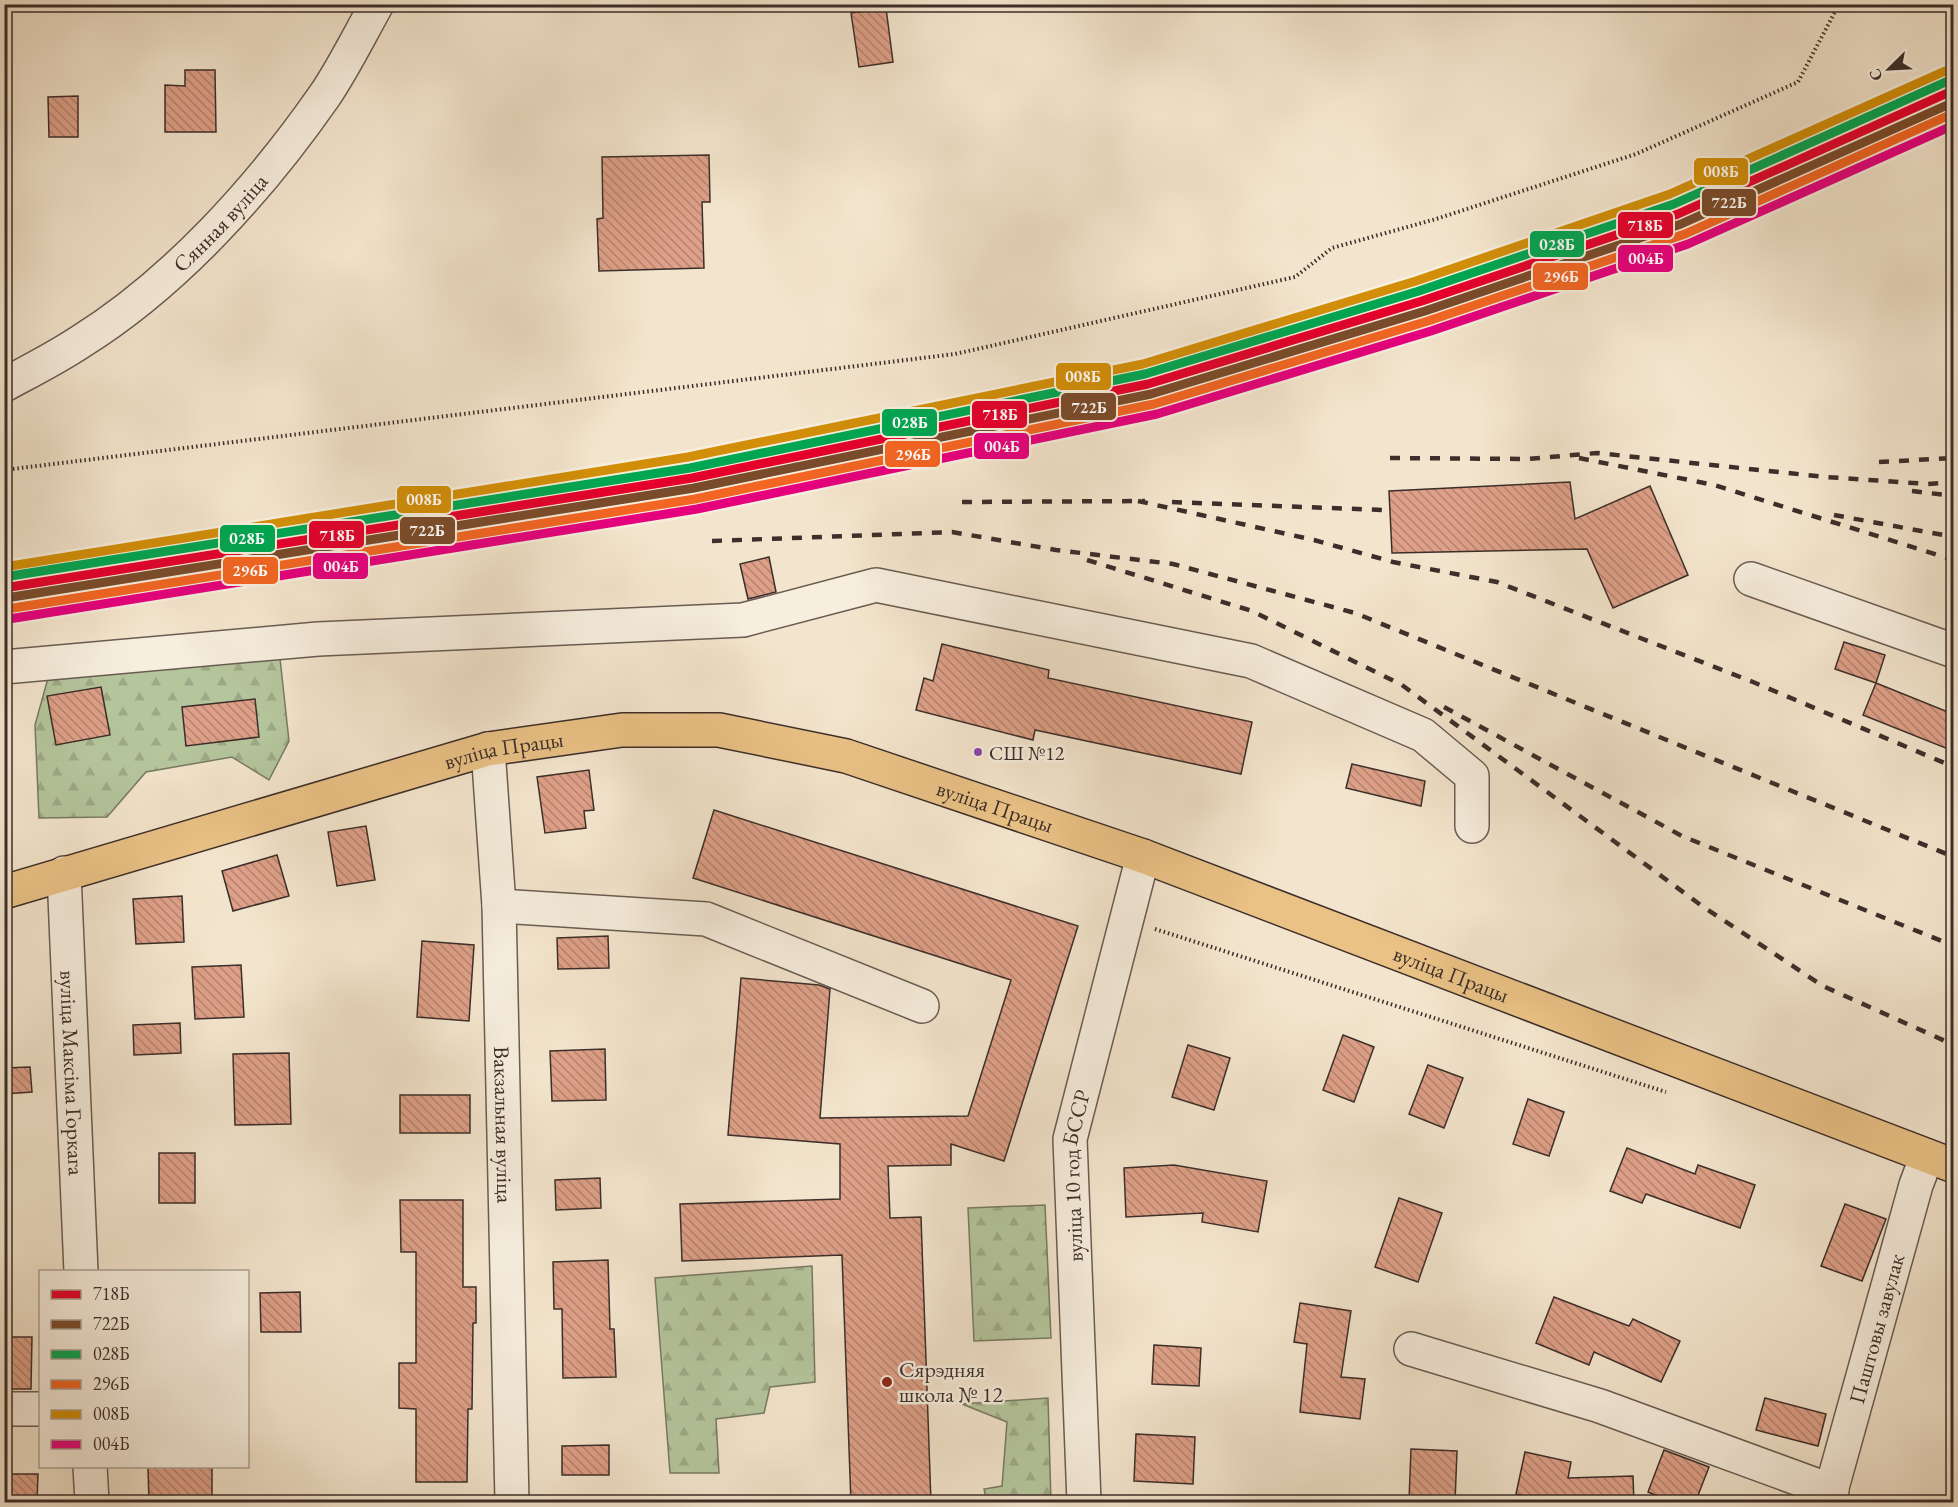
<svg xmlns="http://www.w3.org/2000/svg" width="1958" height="1507" viewBox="0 0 1958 1507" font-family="'EB Garamond',serif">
  <defs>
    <pattern id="forest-firs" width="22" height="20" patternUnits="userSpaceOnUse" patternTransform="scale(1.5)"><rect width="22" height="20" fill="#b5c69d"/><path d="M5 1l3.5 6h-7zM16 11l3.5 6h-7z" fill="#9daa87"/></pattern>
    <pattern id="building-back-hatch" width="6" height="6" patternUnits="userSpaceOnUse" patternTransform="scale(1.5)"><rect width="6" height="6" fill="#dea088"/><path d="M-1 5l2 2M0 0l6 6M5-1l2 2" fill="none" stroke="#b5836f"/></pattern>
  </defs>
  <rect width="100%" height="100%" fill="#f3e5cd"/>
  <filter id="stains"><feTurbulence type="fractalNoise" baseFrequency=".00333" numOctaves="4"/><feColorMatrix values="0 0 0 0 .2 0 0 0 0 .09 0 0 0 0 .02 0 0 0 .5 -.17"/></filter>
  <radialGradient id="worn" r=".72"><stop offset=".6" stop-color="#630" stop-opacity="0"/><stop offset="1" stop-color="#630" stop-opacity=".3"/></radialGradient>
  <!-- forest -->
  <g fill="url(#forest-firs)" stroke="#787a64" stroke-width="1.5">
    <polygon points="278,640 289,741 269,780 232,757 146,772 107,817 39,818 35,725 50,671"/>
    <polygon points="1045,1205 1051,1338 974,1341 968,1208"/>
    <polygon points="812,1266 815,1382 770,1387 764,1413 716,1419 719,1473 670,1473 655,1278"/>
    <polygon points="1048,1398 1051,1502 987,1502 984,1489 1002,1486 1007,1422 962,1404"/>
  </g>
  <!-- building -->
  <g fill="url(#building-back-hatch)" stroke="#3c2e2a" stroke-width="1.5">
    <polygon points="886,8 893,62 859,67 851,13"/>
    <polygon points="185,70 215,70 216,132 165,132 165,85 185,86"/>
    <polygon points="78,96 78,137 49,137 48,97"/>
    <polygon points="709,155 710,202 702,202 704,268 599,271 597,219 603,218 602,157"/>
    <polygon points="1570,482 1575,519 1650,486 1688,575 1613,608 1587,549 1392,553 1389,491"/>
    <polygon points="769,557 776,592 748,599 740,564"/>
    <polygon points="1844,642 1885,655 1876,683 1835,669"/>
    <polygon points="942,644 1049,670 1048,678 1252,722 1241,774 1035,730 1033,740 916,710 924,678 933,681"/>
    <polygon points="1876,683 1953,714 1953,751 1863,715"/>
    <polygon points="101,687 110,735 56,745 47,696"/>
    <polygon points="255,699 259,737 186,746 182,707"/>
    <polygon points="1352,764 1425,781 1421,806 1346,788"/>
    <polygon points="589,770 594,810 584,811 586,828 545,833 537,777"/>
    <polygon points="714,810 1078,926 1004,1161 951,1144 951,1165 888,1166 890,1218 921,1217 931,1503 851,1503 842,1255 682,1261 680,1204 840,1199 840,1144 728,1135 741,978 819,985 830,989 820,1118 968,1116 1011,980 693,878"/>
    <polygon points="366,826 375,880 337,886 328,832"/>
    <polygon points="277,855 289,896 233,911 222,871"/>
    <polygon points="182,896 184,942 136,944 133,899"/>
    <polygon points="608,936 609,968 558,969 557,938"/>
    <polygon points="422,941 474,945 469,1021 417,1017"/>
    <polygon points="241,965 244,1017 195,1019 192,967"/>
    <polygon points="180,1023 181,1053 134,1055 133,1025"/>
    <polygon points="1343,1035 1374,1047 1354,1102 1323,1090"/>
    <polygon points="1188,1045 1230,1058 1214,1110 1172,1097"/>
    <polygon points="605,1049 606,1100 552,1101 550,1051"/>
    <polygon points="289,1053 291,1124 235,1125 233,1054"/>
    <polygon points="1428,1065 1463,1078 1444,1128 1409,1114"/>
    <polygon points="30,1067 32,1092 4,1094 4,1068"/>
    <rect x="400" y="1095" width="70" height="38"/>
    <polygon points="1528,1099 1564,1112 1549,1156 1513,1144"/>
    <polygon points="1627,1148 1695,1174 1698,1165 1755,1185 1740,1228 1646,1194 1642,1203 1610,1191"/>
    <rect x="159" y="1153" width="36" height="50"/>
    <polygon points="1174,1165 1267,1181 1258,1232 1202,1222 1203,1213 1126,1217 1124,1168"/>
    <polygon points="600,1178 601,1208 556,1210 555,1180"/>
    <polygon points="1399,1198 1442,1213 1418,1282 1375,1267"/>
    <polygon points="400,1200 463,1200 463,1287 476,1287 476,1323 473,1323 472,1409 468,1409 467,1482 416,1482 416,1409 399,1408 399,1363 416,1363 416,1252 401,1252"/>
    <polygon points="1845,1204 1886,1219 1862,1281 1821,1266"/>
    <polygon points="608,1260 610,1329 614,1329 616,1377 563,1378 562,1309 554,1309 553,1262"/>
    <polygon points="300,1292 301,1332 261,1332 260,1293"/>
    <polygon points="1554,1297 1629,1326 1633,1319 1680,1341 1661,1382 1594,1352 1589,1365 1536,1343"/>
    <polygon points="1300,1303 1351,1311 1341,1377 1365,1379 1360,1419 1300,1412 1307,1344 1294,1342"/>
    <polygon points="4,1337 32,1337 31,1389 4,1389"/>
    <polygon points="1154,1345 1201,1348 1199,1386 1152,1384"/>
    <polygon points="1765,1398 1826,1414 1818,1446 1756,1430"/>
    <polygon points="1136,1434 1195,1437 1193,1484 1134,1481"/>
    <polygon points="609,1445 609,1475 562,1475 562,1446"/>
    <polygon points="1411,1449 1457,1451 1455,1502 1409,1500"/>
    <polygon points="1664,1450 1709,1467 1695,1503 1674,1503 1648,1492"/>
    <polygon points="1525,1452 1571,1462 1568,1478 1633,1476 1634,1503 1555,1503 1516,1494"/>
    <polygon points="148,1467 212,1467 212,1503 149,1503"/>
    <polygon points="4,1474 38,1474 37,1503 4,1503"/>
  </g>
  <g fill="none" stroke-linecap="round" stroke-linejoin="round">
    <!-- minor casing -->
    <g stroke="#6a5c53" stroke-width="36">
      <g id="minor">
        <path id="s1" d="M4 385C30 371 56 358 80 342 175 283 261 187 325 95 344 67 360 34 377 4"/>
        <polyline points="1751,579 1954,651"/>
        <polyline points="4,667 318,639 743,620 876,585 1251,661 1423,735 1472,776 1472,826"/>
        <path id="s2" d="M488 749 499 906 512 1502"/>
        <path id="s3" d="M64 873 81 1272"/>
        <polyline points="499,906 706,919 922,1006"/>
        <polyline points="1411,1349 1600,1406 1832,1491"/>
        <polyline points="4,1409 40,1409"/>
        <polyline points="90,1466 92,1502"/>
        <path id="s4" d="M1084 1502 1070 1139 1143 856"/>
        <path id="s5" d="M1828 1502 1916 1185 1927 1156"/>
      </g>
    </g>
    <!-- major casing -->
    <g stroke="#3c2e2a" stroke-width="36">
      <g id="major">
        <path id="s6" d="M4 892 488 749 622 730H719L846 756 1143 856 1954 1166"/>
      </g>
    </g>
    <!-- path -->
    <g stroke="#3c2e2a" stroke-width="4" stroke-dasharray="1.5 3" stroke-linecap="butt">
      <polyline points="4,423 12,415"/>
      <polyline points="4,470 955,354 1295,277 1332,248 1436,219 1636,154 1798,82 1839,4"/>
      <polyline points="1155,929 1666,1092"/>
    </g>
    <!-- minor -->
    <use href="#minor" stroke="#f7eede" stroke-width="33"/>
    <!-- major -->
    <use href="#major" stroke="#eac286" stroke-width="33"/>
    <!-- rail -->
    <g stroke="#3c2e2a" stroke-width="4.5" stroke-dasharray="10 10" stroke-linecap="butt">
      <polyline points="1390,458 1528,459 1597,453 1826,477 1928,484 1954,482"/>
      <polyline points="1579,458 1714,485 1954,560"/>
      <polyline points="1879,462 1954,458"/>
      <polyline points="1912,491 1954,496"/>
      <polyline points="1138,501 1314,540 1393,562 1497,582 1753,682 1954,767"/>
      <polyline points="962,502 1145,501"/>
      <polyline points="1172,502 1382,510"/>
      <polyline points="1834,515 1954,537"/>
      <polyline points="712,541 952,532 1056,550 1173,564 1355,613 1954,857"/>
      <polyline points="1087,560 1252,611 1402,685 1702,906 1823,986 1954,1045"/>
      <polyline points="1444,707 1682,836 1954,946"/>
    </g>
    <!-- rail-1 casing -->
    <g stroke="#f7eede" stroke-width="14">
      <polyline id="rail-1" points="4,588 692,478 1148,384 1422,301 1678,214 1954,90"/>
    </g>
    <!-- rail-2 casing -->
    <g stroke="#f7eede" stroke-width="14">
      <polyline id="rail-2" points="6,598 694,488 1151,394 1425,311 1681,224 1954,102"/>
    </g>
    <!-- rail-3 casing -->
    <g stroke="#f7eede" stroke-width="14">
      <polyline id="rail-3" points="4,577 690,468 1145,374 1419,291 1674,204 1950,80"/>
    </g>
    <!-- rail-4 casing -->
    <g stroke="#f7eede" stroke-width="14">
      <polyline id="rail-4" points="7,609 695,499 1154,404 1428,321 1685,234 1954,113"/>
    </g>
    <!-- rail-5 casing -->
    <g stroke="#f7eede" stroke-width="14">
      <polyline id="rail-5" points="4,567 688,457 1143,364 1416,281 1670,194 1945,71"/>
    </g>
    <!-- rail-6 casing -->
    <g stroke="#f7eede" stroke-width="14">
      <polyline id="rail-6" points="9,619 697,509 1157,414 1431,331 1688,244 1954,125"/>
    </g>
    <!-- rail-1 -->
    <use href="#rail-1" stroke="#e4002b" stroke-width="9"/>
    <!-- rail-2 -->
    <use href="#rail-2" stroke="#7a4b2a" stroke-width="9"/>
    <!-- rail-3 -->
    <use href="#rail-3" stroke="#00a651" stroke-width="9"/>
    <!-- rail-4 -->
    <use href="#rail-4" stroke="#f26522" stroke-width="9"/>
    <!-- rail-5 -->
    <use href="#rail-5" stroke="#d28e08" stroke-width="9"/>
    <!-- rail-6 -->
    <use href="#rail-6" stroke="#e5007d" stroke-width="9"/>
  </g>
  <!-- markers -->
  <circle fill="#8e44ad" stroke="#f7eede" stroke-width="2" cx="978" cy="752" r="5"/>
  <circle fill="#8f2418" stroke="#f7eede" stroke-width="2" cx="887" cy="1382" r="6"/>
  <g text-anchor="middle" stroke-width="5" stroke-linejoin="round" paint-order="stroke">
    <!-- bus labels -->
    <g font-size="20" fill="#3c2e2a" stroke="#f7eede" text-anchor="start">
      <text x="989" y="760">СШ №12</text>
    </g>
    <!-- street labels -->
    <g font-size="22" fill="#3c2e2a" stroke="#f7eede">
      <text dy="8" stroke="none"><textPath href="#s1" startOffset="272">Сянная вуліца</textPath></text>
      <text dy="8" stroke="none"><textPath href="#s6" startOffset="520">вуліца Працы</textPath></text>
      <text dy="8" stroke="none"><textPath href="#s6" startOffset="1024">вуліца Працы</textPath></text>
      <text dy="8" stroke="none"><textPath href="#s6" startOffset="1510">вуліца Працы</textPath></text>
      <text dy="8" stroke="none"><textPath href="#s3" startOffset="200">вуліца Максіма Горкага</textPath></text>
      <text dy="8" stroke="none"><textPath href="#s2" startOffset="376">Вакзальная вуліца</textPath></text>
      <text dy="8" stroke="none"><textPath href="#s4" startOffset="327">вуліца 10 год БССР</textPath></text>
      <text dy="8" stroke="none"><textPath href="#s5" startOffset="180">Паштовы завулак</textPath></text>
    </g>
    <!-- poi labels -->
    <g font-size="22" fill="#3c2e2a" stroke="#f7eede" text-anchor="start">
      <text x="899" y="1377">Сярэдняя<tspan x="899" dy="25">школа № 12</tspan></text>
    </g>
  </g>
  <g stroke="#f7eede" stroke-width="2">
    <rect x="1693" y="157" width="56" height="29" rx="6" fill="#d28e08"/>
    <rect x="1701" y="188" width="56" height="29" rx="6" fill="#7a4b2a"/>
    <rect x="1617" y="211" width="57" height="28" rx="6" fill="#e4002b"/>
    <rect x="1529" y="230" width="56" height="28" rx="6" fill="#00a651"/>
    <rect x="1617" y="244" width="57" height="29" rx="6" fill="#e5007d"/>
    <rect x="1532" y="262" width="57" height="29" rx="6" fill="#f26522"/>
    <rect x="1055" y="362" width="57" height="29" rx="6" fill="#d28e08"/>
    <rect x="1060" y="392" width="57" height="29" rx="6" fill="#7a4b2a"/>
    <rect x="971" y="400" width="57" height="29" rx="6" fill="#e4002b"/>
    <rect x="881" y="408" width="57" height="29" rx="6" fill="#00a651"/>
    <rect x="973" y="432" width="57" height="28" rx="6" fill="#e5007d"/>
    <rect x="884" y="440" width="57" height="28" rx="6" fill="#f26522"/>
    <rect x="396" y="485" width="56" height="29" rx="6" fill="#d28e08"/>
    <rect x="399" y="516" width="57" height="29" rx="6" fill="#7a4b2a"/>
    <rect x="308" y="520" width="57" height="29" rx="6" fill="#e4002b"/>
    <rect x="219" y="524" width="57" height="29" rx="6" fill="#00a651"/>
    <rect x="312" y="552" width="57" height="28" rx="6" fill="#e5007d"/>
    <rect x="222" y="556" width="57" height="29" rx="6" fill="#f26522"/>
  </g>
  <g font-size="16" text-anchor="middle" font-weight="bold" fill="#fff">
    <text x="1721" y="177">008Б</text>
    <text x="1729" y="208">722Б</text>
    <text x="1645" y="231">718Б</text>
    <text x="1557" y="250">028Б</text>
    <text x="1646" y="264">004Б</text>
    <text x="1561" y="282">296Б</text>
    <text x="1083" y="382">008Б</text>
    <text x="1089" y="413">722Б</text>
    <text x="1000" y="420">718Б</text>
    <text x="910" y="428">028Б</text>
    <text x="1002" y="452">004Б</text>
    <text x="913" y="460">296Б</text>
    <text x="424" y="505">008Б</text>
    <text x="427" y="536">722Б</text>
    <text x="337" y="541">718Б</text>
    <text x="247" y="544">028Б</text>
    <text x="341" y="572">004Б</text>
    <text x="250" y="576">296Б</text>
  </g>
  <!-- margin -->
  <rect width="1958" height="1507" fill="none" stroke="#f3e5cd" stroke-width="24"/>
  <rect x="6" y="6" width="1946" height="1495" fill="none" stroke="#3c2e2a" stroke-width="3"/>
  <rect x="12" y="12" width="1934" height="1483" fill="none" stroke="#3c2e2a" stroke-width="1.5"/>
  <!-- legend -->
  <rect x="39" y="1270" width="210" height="198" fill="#f7eede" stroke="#aca196" stroke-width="1.5"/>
  <rect x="51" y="1290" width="30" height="9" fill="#e4002b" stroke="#aca196" stroke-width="1.5"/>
  <text x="93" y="1300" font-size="18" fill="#3c2e2a">718Б</text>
  <rect x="51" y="1320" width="30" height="9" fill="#7a4b2a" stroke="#aca196" stroke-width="1.5"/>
  <text x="93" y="1330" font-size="18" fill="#3c2e2a">722Б</text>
  <rect x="51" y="1350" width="30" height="9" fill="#00a651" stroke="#aca196" stroke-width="1.5"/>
  <text x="93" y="1360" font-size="18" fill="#3c2e2a">028Б</text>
  <rect x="51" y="1380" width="30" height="9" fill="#f26522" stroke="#aca196" stroke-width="1.5"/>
  <text x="93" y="1390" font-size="18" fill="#3c2e2a">296Б</text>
  <rect x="51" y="1410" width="30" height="9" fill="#d28e08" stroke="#aca196" stroke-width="1.5"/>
  <text x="93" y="1420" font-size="18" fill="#3c2e2a">008Б</text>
  <rect x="51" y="1440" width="30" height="9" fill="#e5007d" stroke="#aca196" stroke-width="1.5"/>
  <text x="93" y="1450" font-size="18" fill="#3c2e2a">004Б</text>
  <!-- north arrow -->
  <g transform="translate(1889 69) rotate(246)" stroke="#f7eede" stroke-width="4.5" paint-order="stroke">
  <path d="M0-4.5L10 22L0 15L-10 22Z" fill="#3c2e2a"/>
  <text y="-9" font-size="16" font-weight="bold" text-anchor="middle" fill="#3c2e2a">С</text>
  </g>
  <rect width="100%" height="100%" filter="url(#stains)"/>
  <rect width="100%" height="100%" fill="url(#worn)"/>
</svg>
